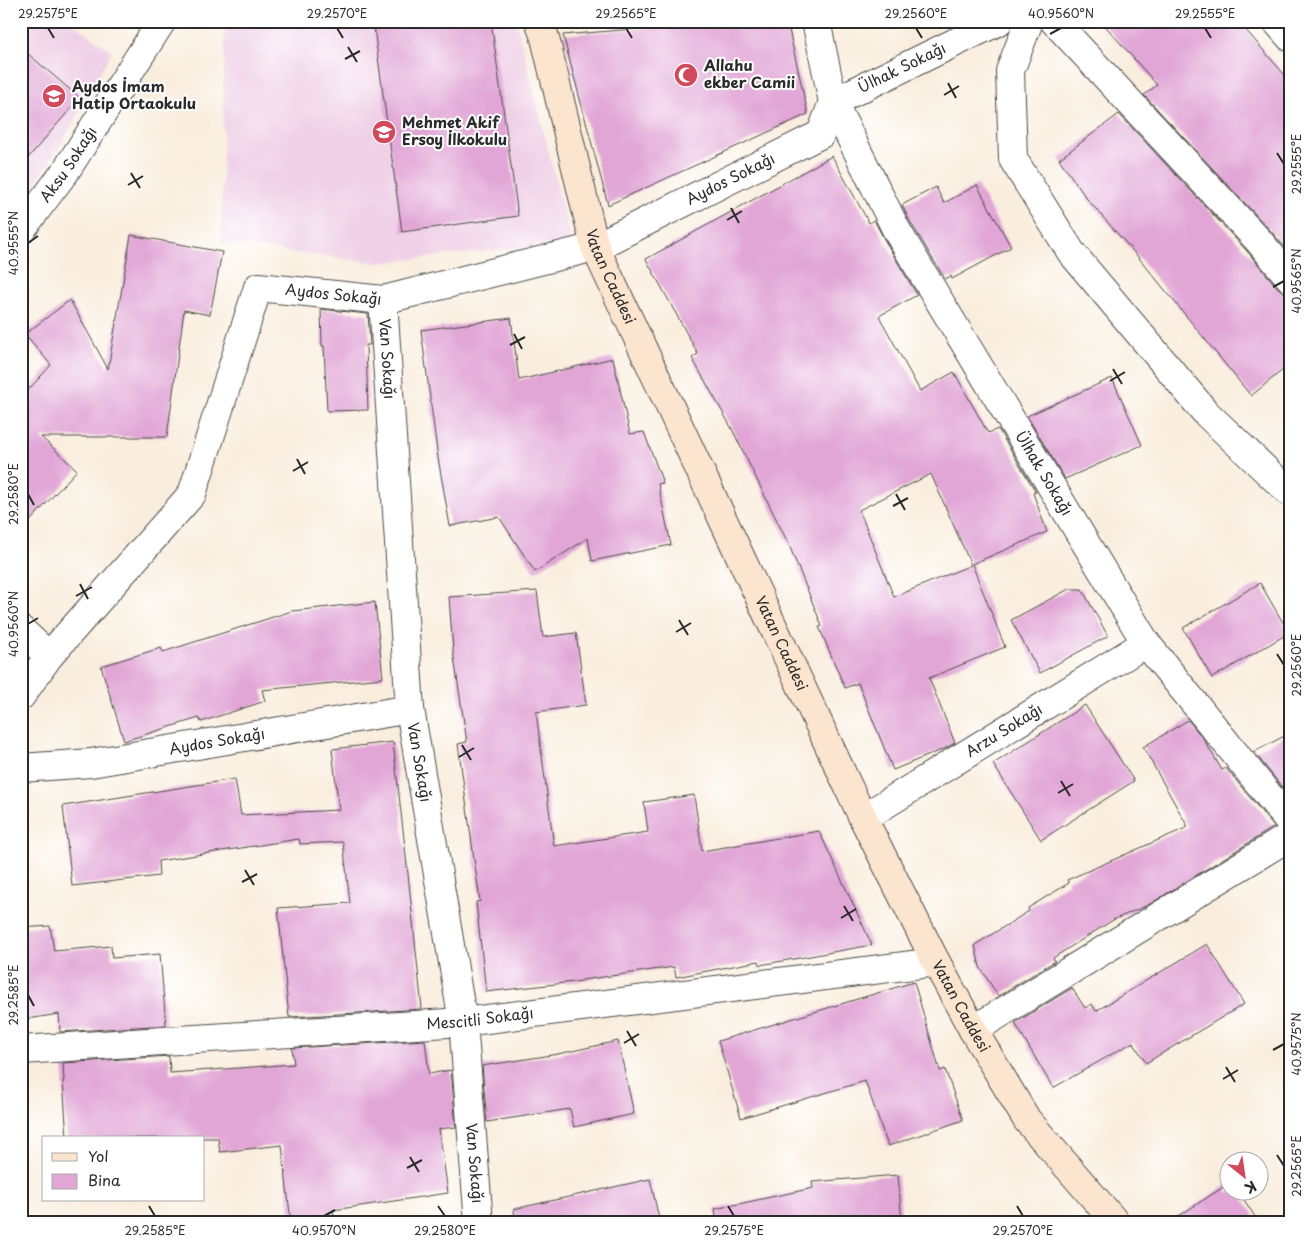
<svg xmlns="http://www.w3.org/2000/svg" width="1311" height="1244" viewBox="0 0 1311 1244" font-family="'Playpen Sans',sans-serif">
  <rect width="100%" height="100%" fill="#fff"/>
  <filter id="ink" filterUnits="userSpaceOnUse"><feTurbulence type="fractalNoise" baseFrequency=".02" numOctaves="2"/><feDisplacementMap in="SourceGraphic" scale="10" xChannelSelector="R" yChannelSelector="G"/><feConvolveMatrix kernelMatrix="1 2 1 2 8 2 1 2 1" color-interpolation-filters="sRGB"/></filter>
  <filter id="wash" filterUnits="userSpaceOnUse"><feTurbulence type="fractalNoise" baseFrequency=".0096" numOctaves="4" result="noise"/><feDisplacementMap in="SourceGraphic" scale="20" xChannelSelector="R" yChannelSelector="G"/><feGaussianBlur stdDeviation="1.12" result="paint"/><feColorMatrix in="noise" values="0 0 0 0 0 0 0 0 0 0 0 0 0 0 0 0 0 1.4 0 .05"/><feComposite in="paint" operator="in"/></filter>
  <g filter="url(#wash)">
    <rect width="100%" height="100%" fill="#f9eede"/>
    <!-- built -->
    <g fill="#efd0e6">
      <polygon points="21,21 69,21 112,51 63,141 21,206"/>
      <polygon points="225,21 516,21 572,245 532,246 377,263 221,243"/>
    </g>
    <g id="blocks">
      <!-- building -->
      <g fill="#e1a5d6" fill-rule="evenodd">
        <polygon points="373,21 491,21 518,216 402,232"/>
        <polygon points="726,21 787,21 808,114 608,205 563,35"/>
        <polygon points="1101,21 1238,21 1290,81 1290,253 1269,229 1144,95 1157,85"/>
        <polygon points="21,48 80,98 21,166"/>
        <polygon points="1119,114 1246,250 1278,288 1284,292 1290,293 1290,364 1251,396 1139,258 1087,199 1059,159"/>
        <path d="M832 156 869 223 874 220 884 239 917 295 879 316 920 391 954 372 988 433 998 429 1036 492 1033 493 1047 532 972 564 1005 647 929 678 955 743 944 749 893 770 858 683 845 688 819 627 822 626 789 545 731 427 692 358 698 354 646 259ZM931 474 971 565 894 597 859 510Z"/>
        <polygon points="977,185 1011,247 952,279 951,276 945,279 911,223 902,205 936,187 944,203"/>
        <polygon points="131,235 222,252 210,315 184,310 167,437 41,437 77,470 21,531 21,398 51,365 25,334 70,300 108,369"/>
        <polygon points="321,309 368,314 370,345 366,345 368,410 327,411 324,346 322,346"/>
        <polygon points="511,318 519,380 613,358 630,434 644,432 663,483 658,484 671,545 592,561 588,538 535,572 499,517 450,526 438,458 421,330"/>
        <polygon points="1112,378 1142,445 1065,479 1027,416"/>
        <polygon points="1260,583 1289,633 1212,678 1183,628"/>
        <polygon points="1069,589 1082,589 1108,636 1040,673 1011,620"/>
        <polygon points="537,591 543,637 576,633 586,705 536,712 554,846 648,832 644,802 694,795 702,851 819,831 872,945 760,965 759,961 676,977 674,967 582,980 582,981 486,992 476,902 480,901 458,744 467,742 453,651 449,597"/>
        <polygon points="375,602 383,678 262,690 265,701 201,722 199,718 124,741 101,666 161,648 163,652 292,611"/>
        <polygon points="1085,705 1134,781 1041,840 993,764"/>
        <polygon points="1188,720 1203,738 1222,770 1226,768 1274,827 1150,904 1113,920 1053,958 1055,961 998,996 980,967 975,945 1029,911 1028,908 1069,883 1067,880 1188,827 1143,747"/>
        <polygon points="1290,733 1290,797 1254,752"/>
        <polygon points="393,742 408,874 422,1009 289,1017 278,908 350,903 343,842 300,844 299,839 158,861 159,876 72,886 63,806 235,779 241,815 339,810 332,749"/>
        <polygon points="50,926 54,951 111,946 112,958 160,954 166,1025 60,1032 59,1014 21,1020 21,928"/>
        <polygon points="1207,944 1244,1004 1146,1063 1133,1042 1053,1088 1015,1023 1072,988 1085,1008 1092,1004 1096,1011"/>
        <polygon points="914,982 940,1071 945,1069 963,1120 888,1146 865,1081 741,1118 718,1041"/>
        <polygon points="425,1040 429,1074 451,1070 456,1127 439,1129 448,1193 333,1210 335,1223 291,1223 282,1145 220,1152 218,1138 67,1138 63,1080 64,1080 63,1063 169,1056 170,1073 294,1064 292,1048"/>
        <polygon points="618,1041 634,1114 574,1127 570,1109 487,1122 482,1066 558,1054"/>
        <polygon points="898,1175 902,1223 717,1223 715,1209 813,1188 812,1182"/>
        <polygon points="650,1179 660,1223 515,1223 514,1209"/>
        <polygon points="1228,1184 1228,1192 1239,1192 1259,1223 1168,1223"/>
      </g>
    </g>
  </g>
  <g filter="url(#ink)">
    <use href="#blocks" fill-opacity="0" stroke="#4a4846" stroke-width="1"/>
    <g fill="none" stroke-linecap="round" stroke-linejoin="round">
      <!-- street casing -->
      <g stroke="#4a4846" stroke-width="30">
        <g id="street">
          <path id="s1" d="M999 21 833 102 897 231 1146 643 1290 822"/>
          <polyline points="1029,21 1010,71 1013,159 1071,252 1206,413 1290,493"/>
          <polyline points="1054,21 1258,240 1290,278"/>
          <polyline points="1276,21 1290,37"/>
          <path id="s2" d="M21 230 65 172 162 21"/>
          <path id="s3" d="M383 300 410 709 463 1022 479 1223"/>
          <polyline points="21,630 49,656"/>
          <path id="s4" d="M21 696 49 656 192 494 258 287 383 300 595 247 821 134 833 102 816 21"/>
          <path id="s5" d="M21 768 91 763 410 709"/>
          <path id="s6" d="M863 818 1146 643"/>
          <polyline points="973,1030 1290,836"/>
          <path id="s7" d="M21 1050 463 1022 936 962"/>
        </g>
      </g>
      <!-- secondary casing -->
      <g stroke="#4a4846" stroke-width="30">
        <g id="secondary">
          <path id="s8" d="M539 21 545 38 595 247 863 818 936 962 973 1030 1027 1120 1116 1223"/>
        </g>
      </g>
      <!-- street -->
      <use href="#street" stroke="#fff" stroke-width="28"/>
      <!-- secondary -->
      <use href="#secondary" stroke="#fce5cf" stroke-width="28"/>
    </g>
  </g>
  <!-- ticks -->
  <path fill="none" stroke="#2b2b2b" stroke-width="2" d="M48 28 54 38M337 28 343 38M626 28 632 38M916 28 922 38M1205 28 1211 38M1050 34 1061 28M348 47 357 62M345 59 360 51M948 83 956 98M944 95 959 86M1277 153 1284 164M131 173 140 188M128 185 143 176M731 208 739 223M727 220 742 211M28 243 38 236M1273 287 1284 281M514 334 522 349M510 345 525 337M1113 369 1122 384M1110 381 1125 372M297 459 305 474M293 471 308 462M28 494 34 505M896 494 905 510M893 506 908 498M80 584 88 599M76 596 92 587M679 620 688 635M28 624 38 618M676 632 691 623M1277 654 1284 665M462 745 471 760M459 757 474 748M1061 781 1070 796M1058 793 1073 784M245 870 254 885M242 882 257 874M844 906 853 921M841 918 856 909M28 995 34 1006M627 1031 636 1046M624 1043 639 1034M1273 1050 1284 1044M1226 1067 1235 1082M1223 1079 1238 1070M1277 1155 1284 1166M410 1157 419 1172M407 1168 422 1160M149 1206 155 1216M438 1206 445 1216M728 1206 734 1216M1017 1206 1023 1216M324 1216 335 1210"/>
  <!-- icons -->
  <defs>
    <g id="mosque-disc" transform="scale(1.25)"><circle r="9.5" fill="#d1495b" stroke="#fff"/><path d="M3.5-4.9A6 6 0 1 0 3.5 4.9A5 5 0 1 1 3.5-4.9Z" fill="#fff"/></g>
    <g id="school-disc" transform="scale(1.25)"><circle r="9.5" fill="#d1495b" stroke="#fff"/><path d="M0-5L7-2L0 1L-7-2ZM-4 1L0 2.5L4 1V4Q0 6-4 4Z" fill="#fff"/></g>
  </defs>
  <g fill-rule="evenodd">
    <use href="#mosque-disc" x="686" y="75"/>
    <use href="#school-disc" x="54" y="96"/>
    <use href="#school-disc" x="384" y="132"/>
  </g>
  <g text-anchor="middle" stroke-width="4" stroke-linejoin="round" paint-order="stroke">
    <!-- poi labels -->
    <g font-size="15" font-weight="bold" fill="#2b2b2b" stroke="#fff" text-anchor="start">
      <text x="704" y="71">Allahu<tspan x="704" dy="17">ekber Camii</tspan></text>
      <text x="72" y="92">Aydos İmam<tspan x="72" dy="17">Hatip Ortaokulu</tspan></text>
      <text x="402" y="128">Mehmet Akif<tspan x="402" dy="17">Ersoy İlkokulu</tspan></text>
    </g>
    <!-- street labels -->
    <g font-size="15" fill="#2b2b2b" stroke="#fff">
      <text transform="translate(902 68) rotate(-26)" y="5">Ülhak Sokağı</text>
      <text dy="5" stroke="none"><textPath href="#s2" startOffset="81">Aksu Sokağı</textPath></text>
      <text dy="5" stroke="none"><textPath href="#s4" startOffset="978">Aydos Sokağı</textPath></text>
      <text dy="5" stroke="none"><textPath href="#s8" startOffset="266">Vatan Caddesi</textPath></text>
      <text dy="5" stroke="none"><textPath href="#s4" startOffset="558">Aydos Sokağı</textPath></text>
      <text dy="5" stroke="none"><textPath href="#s3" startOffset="59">Van Sokağı</textPath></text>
      <text dy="5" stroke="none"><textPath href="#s1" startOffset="612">Ülhak Sokağı</textPath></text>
      <text dy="5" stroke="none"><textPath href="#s8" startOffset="671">Vatan Caddesi</textPath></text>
      <text dy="5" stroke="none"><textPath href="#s6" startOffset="166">Arzu Sokağı</textPath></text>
      <text dy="5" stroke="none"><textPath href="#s5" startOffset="198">Aydos Sokağı</textPath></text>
      <text dy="5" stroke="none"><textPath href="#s3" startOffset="464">Van Sokağı</textPath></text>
      <text dy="5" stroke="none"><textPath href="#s8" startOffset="1076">Vatan Caddesi</textPath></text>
      <text dy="5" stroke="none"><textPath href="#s7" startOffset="460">Mescitli Sokağı</textPath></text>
      <text dy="5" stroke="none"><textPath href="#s3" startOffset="869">Van Sokağı</textPath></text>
    </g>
  </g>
  <!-- margin -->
  <rect width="1311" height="1244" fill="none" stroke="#fff" stroke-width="55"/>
  <!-- legend -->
  <rect x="42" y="1136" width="162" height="65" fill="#ffffff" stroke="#aaaaaa"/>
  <rect x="52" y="1153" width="25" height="8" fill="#fce5cf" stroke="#aaaaaa"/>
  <text x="88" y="1162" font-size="15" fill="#2b2b2b">Yol</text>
  <rect x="52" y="1174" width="25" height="15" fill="#e1a5d6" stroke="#aaaaaa"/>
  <text x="88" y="1186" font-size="15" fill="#2b2b2b">Bina</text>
  <!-- north arrow -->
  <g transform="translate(1244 1176) rotate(150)"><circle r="24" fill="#ffffff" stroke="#aaaaaa"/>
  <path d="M0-4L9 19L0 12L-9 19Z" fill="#d1495b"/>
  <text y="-8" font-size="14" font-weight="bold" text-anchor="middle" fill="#2b2b2b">K</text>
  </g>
  <rect x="28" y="28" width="1256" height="1188" fill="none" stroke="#2b2b2b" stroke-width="2"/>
  <g font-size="12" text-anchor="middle" fill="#2b2b2b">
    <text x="48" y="18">29.2575°E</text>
    <text x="337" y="18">29.2570°E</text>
    <text x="626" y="18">29.2565°E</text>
    <text x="916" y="18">29.2560°E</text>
    <text x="1061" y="18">40.9560°N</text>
    <text x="1205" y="18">29.2555°E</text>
    <text transform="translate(1297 164) rotate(-90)" y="4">29.2555°E</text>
    <text transform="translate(14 243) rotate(-90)" y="4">40.9555°N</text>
    <text transform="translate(1297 281) rotate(-90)" y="4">40.9565°N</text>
    <text transform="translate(14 494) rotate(-90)" y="4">29.2580°E</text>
    <text transform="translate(14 624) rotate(-90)" y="4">40.9560°N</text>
    <text transform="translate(1297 665) rotate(-90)" y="4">29.2560°E</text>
    <text transform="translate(14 995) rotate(-90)" y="4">29.2585°E</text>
    <text transform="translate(1297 1044) rotate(-90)" y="4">40.9575°N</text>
    <text transform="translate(1297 1166) rotate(-90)" y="4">29.2565°E</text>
    <text x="155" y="1235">29.2585°E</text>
    <text x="324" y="1235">40.9570°N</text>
    <text x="445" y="1235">29.2580°E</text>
    <text x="734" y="1235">29.2575°E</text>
    <text x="1023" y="1235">29.2570°E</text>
  </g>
</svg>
